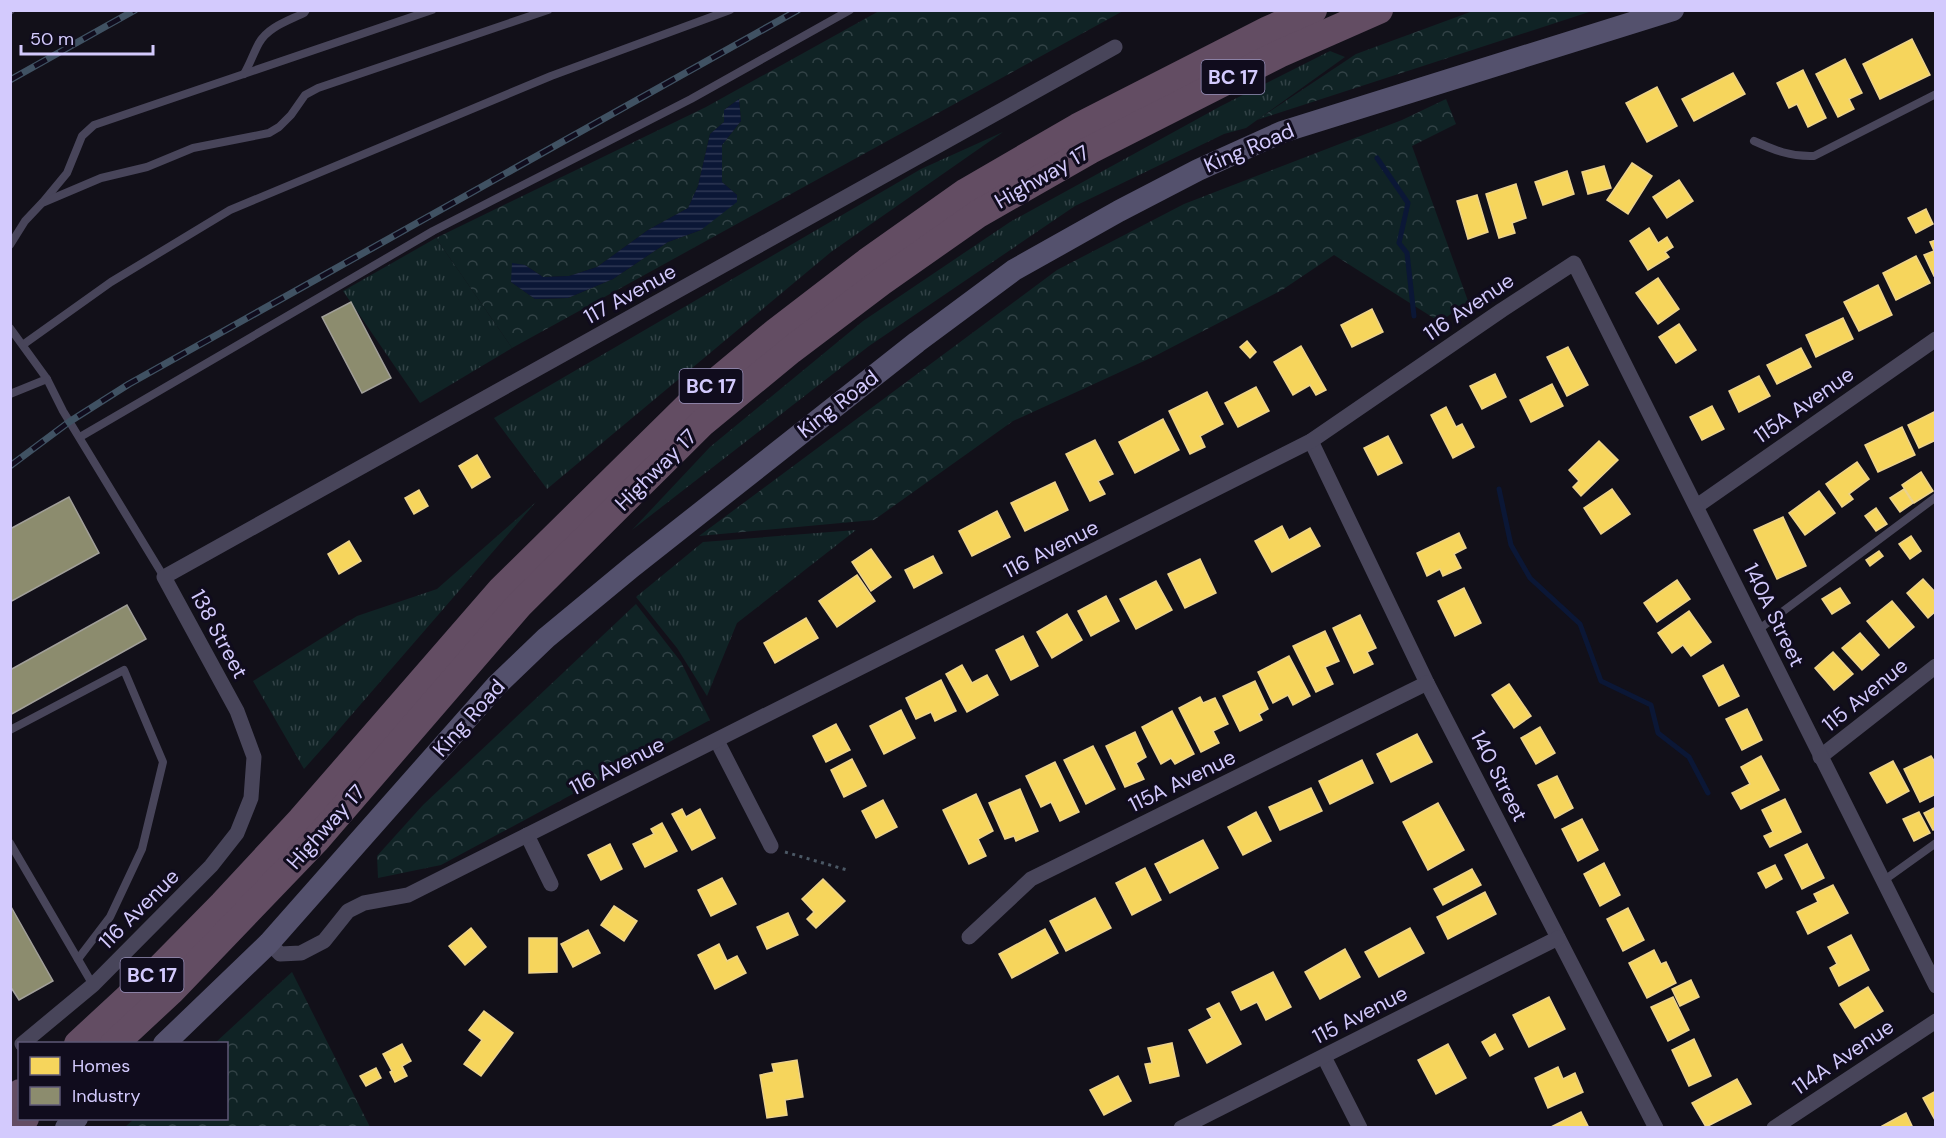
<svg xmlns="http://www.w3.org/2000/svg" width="1946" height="1138" viewBox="0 0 1946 1138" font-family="'DM Sans',sans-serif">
  <defs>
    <pattern id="grass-tufts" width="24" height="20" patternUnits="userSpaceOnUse" patternTransform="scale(1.5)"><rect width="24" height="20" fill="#102325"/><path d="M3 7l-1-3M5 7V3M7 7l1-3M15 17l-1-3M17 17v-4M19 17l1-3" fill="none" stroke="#324246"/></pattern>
    <pattern id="forest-crowns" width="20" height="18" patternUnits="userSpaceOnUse" patternTransform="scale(1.5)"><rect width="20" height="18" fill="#102325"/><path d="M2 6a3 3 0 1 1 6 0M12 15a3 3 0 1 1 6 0" fill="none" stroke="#324246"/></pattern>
    <pattern id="water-rules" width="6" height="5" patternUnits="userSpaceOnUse" patternTransform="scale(1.5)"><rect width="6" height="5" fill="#0b1736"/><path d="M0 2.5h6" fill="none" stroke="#2e3754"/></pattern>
  </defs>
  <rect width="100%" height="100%" fill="#121019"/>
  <!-- grass -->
  <g fill="url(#grass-tufts)">
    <polygon points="1330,51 1345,57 1246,128 1224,134 1075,206 869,346 632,530 710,447 863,321 1010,222 1221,106"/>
    <polygon points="1003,132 831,252 547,489 494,418 921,169"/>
    <polygon points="436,238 512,348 420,403 343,291"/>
    <polygon points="536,502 328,742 304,769 253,681 357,616 437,589"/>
    <polygon points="856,530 737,623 707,696 677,648 636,597 703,542"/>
  </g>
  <!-- forest -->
  <g fill="url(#forest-crowns)" fill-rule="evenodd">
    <path d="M879 11H1123L512 348 436 238 706 107ZM739 99 741 121 722 145V182L737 195 701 230 668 242 613 279 568 298 535 299 511 282 525 265 543 277 569 276 597 267 648 230 688 208 698 186 710 134 724 122 725 109Z"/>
    <polygon points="1473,11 1592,11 1257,120 1356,54"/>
    <polygon points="1446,99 1456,124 1412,146 1468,301 1440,322 1334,255 1282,290 1155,356 1013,421 874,520 699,536 1057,270 1184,204 1402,120"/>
    <polygon points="636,604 681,662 710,720 441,865 378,878 377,856 423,805"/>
    <polygon points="292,972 370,1127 125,1127 134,1119 226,1118 226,1044 215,1043"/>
  </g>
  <!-- water -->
  <polygon fill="url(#water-rules)" points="739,99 741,121 722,145 722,182 737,195 737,202 701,230 668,242 613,279 568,298 535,299 511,282 512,263 525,265 543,277 569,276 597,267 648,230 688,208 698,186 710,134 724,122 724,110"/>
  <!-- homes -->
  <g fill="#f6d55c" stroke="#ecd28c" stroke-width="1.5">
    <polygon points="1912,39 1930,75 1880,99 1863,64"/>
    <polygon points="1845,59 1862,93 1849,99 1854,109 1838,117 1816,74"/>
    <polygon points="1803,70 1826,118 1808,127 1797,104 1789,108 1777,83"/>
    <polygon points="1733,73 1745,94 1694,121 1682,99"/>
    <polygon points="1657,87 1677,126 1647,142 1626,103"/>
    <polygon points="1632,163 1652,176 1628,214 1607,200"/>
    <polygon points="1604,166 1611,188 1588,194 1582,172"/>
    <polygon points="1567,171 1574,194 1543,205 1535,182"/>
    <polygon points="1679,180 1693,201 1667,218 1653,197"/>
    <polygon points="1516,184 1526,218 1512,223 1515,233 1499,238 1486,194"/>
    <polygon points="1477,195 1488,232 1468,239 1457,201"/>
    <polygon points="1926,209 1933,224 1916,233 1908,218"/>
    <polygon points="1649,228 1658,243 1667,237 1673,247 1665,252 1669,257 1648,270 1630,241"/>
    <polygon points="1936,240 1936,275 1934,276 1924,255 1934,251 1930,242"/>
    <polygon points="1916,256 1930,283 1896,300 1883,273"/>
    <polygon points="1658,278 1679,309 1658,324 1636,293"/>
    <polygon points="1878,285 1892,315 1859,331 1844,302"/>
    <polygon points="1372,309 1383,332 1352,347 1341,325"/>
    <polygon points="1843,318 1853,339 1816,357 1806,335"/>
    <polygon points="1679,324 1696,350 1676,363 1659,337"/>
    <polygon points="1247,341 1256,352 1250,358 1240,347"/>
    <polygon points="1301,346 1326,390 1316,395 1310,385 1293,395 1274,362"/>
    <polygon points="1568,347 1588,385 1567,396 1547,357"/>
    <polygon points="1801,348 1811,367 1777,384 1767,365"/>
    <polygon points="1495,374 1506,397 1482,409 1470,386"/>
    <polygon points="1759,376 1770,396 1739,412 1729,391"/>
    <polygon points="1552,384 1563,406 1531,422 1520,400"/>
    <polygon points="1256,387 1269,411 1238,427 1225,403"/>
    <polygon points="1207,392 1223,424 1200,436 1205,447 1190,454 1169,411"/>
    <polygon points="1712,406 1724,429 1702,440 1690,417"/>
    <polygon points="1446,407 1456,427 1462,424 1474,447 1453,458 1431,415"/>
    <polygon points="1936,411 1936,440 1919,448 1908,425"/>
    <polygon points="1163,419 1179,450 1135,473 1119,442"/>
    <polygon points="1902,427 1915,455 1878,472 1865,445"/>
    <polygon points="1388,436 1402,463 1378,475 1364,448"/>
    <polygon points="1095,440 1113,474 1098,481 1105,494 1090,501 1066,454"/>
    <polygon points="1599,441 1618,460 1581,496 1573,487 1579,481 1569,470"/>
    <polygon points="477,455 490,477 472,488 459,466"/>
    <polygon points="1857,462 1869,479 1849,494 1853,499 1842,507 1826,484"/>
    <polygon points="1921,472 1933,491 1914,503 1902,485"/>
    <polygon points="1055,482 1068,510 1025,531 1011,503"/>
    <polygon points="1612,489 1630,514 1601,534 1584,508"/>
    <polygon points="1904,489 1913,503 1900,512 1890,498"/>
    <polygon points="419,490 428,506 414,514 405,498"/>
    <polygon points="1819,491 1835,513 1805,535 1789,513"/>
    <polygon points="1876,508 1887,524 1876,531 1865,516"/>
    <polygon points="997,511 1010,537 972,556 959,531"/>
    <polygon points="1783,517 1806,566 1777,579 1754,530"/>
    <polygon points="1282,526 1289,540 1310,528 1320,546 1272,572 1255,541"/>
    <polygon points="1459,533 1466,548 1454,554 1461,568 1443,576 1440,569 1427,576 1417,553"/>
    <polygon points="1911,536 1921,551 1910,559 1899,544"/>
    <polygon points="349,541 361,561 339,574 328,554"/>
    <polygon points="871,549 891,577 871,591 852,562"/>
    <polygon points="1879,551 1883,556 1870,566 1866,560"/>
    <polygon points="933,556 942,573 914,588 905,570"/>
    <polygon points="1200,559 1216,593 1185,608 1168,574"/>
    <polygon points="857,575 875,601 837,627 819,601"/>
    <polygon points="1923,579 1936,593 1936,611 1928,618 1907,593"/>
    <polygon points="1677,580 1690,599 1657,622 1644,603"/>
    <polygon points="1156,581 1172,610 1136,629 1120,599"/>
    <polygon points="1464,588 1481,623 1455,636 1438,601"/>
    <polygon points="1840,588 1850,603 1832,614 1822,599"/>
    <polygon points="1106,596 1119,621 1091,636 1078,611"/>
    <polygon points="1892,601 1914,627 1889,648 1867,621"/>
    <polygon points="1689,611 1711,642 1691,656 1683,645 1672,653 1658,633"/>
    <polygon points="1067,614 1082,640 1052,658 1037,632"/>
    <polygon points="1360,615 1376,648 1367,652 1373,664 1354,673 1333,628"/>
    <polygon points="806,618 818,638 775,663 764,643"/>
    <polygon points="1325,631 1339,661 1325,667 1333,684 1316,692 1293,646"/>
    <polygon points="1860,633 1879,655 1862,670 1842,648"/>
    <polygon points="1023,636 1038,666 1011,680 996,650"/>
    <polygon points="1833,652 1853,674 1834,690 1815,668"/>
    <polygon points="1289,656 1310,696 1293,705 1288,695 1273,703 1258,672"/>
    <polygon points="962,665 972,683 987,675 998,695 967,712 946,674"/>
    <polygon points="1723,665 1739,696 1719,706 1703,676"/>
    <polygon points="941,680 956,711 935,721 931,712 916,719 906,698"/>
    <polygon points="1255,681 1268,709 1259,714 1262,720 1240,731 1223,696"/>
    <polygon points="1509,684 1531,716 1514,728 1492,695"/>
    <polygon points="1200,697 1203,703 1215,698 1228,724 1213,731 1219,743 1201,752 1179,708"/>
    <polygon points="1747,709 1762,740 1742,750 1726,719"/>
    <polygon points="901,710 915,738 884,754 870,726"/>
    <polygon points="1172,711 1194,754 1175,764 1171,758 1161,764 1142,727"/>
    <polygon points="836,724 850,750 826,762 813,736"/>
    <polygon points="1540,727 1555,753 1536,764 1521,738"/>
    <polygon points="1135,732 1146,757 1136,763 1144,779 1125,787 1106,746"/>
    <polygon points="1417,734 1432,762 1391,782 1377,754"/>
    <polygon points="1093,746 1115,789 1086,804 1064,760"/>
    <polygon points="1761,756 1779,790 1741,809 1732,793 1750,784 1741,767"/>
    <polygon points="1931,756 1936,764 1936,794 1920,802 1904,769"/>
    <polygon points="852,759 866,786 844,797 831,770"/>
    <polygon points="1362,760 1373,783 1330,804 1319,781"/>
    <polygon points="1893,761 1909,791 1887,803 1870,773"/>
    <polygon points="1055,762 1079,812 1060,821 1051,802 1041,807 1026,776"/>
    <polygon points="1557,776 1573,808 1555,818 1538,785"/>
    <polygon points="1311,788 1322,811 1280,830 1269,807"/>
    <polygon points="1020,789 1038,831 1016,841 1014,836 1005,839 989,803"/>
    <polygon points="976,794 993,831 978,839 986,856 969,864 943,810"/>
    <polygon points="1785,799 1801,832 1770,847 1764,836 1773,832 1762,810"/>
    <polygon points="883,800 897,827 876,838 862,811"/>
    <polygon points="1438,803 1464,850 1428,870 1403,822"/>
    <polygon points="1936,807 1936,829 1933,830 1924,813"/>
    <polygon points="682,809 686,817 700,809 715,838 692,850 672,814"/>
    <polygon points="1256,812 1271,841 1243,855 1228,827"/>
    <polygon points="1919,812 1930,833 1914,841 1903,819"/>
    <polygon points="1582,819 1598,850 1578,861 1562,829"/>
    <polygon points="662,823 677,851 645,867 633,844 654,834 651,829"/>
    <polygon points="1203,840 1218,868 1170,893 1155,864"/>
    <polygon points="610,844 622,869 601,880 588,855"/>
    <polygon points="1807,844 1824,878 1802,889 1785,855"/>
    <polygon points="1604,863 1620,895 1600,906 1584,874"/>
    <polygon points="1775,865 1782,879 1766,888 1758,873"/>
    <polygon points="1145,868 1161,900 1132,915 1116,883"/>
    <polygon points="1472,869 1481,885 1443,905 1434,889"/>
    <polygon points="722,878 736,904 711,916 698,890"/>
    <polygon points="823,879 845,901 816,928 807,919 814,912 802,899"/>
    <polygon points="1833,885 1848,913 1808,934 1797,912 1818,902 1814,894"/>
    <polygon points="1485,892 1496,914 1448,939 1437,917"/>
    <polygon points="1095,898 1111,928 1066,951 1050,921"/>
    <polygon points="614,906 637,921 624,941 601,925"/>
    <polygon points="1628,908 1644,940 1623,951 1607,919"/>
    <polygon points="788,913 798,935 767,949 757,927"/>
    <polygon points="471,928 486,947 465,965 449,946"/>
    <polygon points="1410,928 1424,953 1379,977 1365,952"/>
    <polygon points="1045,929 1058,953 1012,978 999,954"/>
    <polygon points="588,930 600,953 573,967 561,944"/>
    <polygon points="1851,935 1869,970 1839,986 1830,968 1837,964 1828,947"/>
    <polygon points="529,938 557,938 557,972 529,973"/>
    <polygon points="719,944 727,961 737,956 746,973 715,989 698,955"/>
    <polygon points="1345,949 1360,977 1320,999 1305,972"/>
    <polygon points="1654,950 1661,964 1666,962 1676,983 1647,998 1629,963"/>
    <polygon points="1273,972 1291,1007 1266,1020 1257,1002 1241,1010 1232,992"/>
    <polygon points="1691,980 1699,997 1680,1006 1672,989"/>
    <polygon points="1868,987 1883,1011 1855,1028 1840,1004"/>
    <polygon points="1549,997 1565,1029 1529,1047 1513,1015"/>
    <polygon points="1673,997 1689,1030 1668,1041 1651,1007"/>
    <polygon points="1219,1003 1241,1044 1207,1063 1189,1030 1212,1018 1207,1009"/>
    <polygon points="484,1011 513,1033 481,1076 464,1064 482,1040 469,1030"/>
    <polygon points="1495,1034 1503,1049 1490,1056 1482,1042"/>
    <polygon points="1694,1039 1711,1076 1689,1086 1672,1050"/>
    <polygon points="1172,1043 1179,1076 1150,1083 1145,1064 1152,1063 1148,1048"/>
    <polygon points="402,1044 411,1061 402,1066 407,1076 395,1082 390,1072 392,1071 383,1054"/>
    <polygon points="1448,1044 1466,1078 1436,1094 1418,1060"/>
    <polygon points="797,1060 803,1097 785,1100 787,1115 767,1118 760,1075 774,1072 772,1064"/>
    <polygon points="1558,1067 1563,1079 1575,1073 1583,1092 1548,1108 1535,1078"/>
    <polygon points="376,1068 381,1078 366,1086 360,1076"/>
    <polygon points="1118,1076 1131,1101 1104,1115 1090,1090"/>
    <polygon points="1737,1079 1751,1104 1706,1127 1692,1103"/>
    <polygon points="1936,1091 1936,1122 1923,1098"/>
    <polygon points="1581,1112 1589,1128 1549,1128"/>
    <polygon points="1906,1113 1913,1128 1883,1128 1882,1126"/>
  </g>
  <!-- industry -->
  <g fill="#8c8c6e" stroke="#a19f99" stroke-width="1.5">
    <polygon points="351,302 391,378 362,393 322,317"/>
    <polygon points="69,497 99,553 10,602 10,529"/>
    <polygon points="127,605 146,639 10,715 10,670"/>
    <polygon points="10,905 53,981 19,1000 10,986"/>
  </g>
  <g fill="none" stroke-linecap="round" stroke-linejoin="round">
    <!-- stream -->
    <g stroke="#0b1736" stroke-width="5">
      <polyline points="1377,158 1408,203 1399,243 1407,253 1414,316"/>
      <polyline points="1499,489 1511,545 1530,578 1580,624 1601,681 1651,705 1658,733 1689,757 1708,793"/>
    </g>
    <!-- path -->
    <polyline stroke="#4b5865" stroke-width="3" stroke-dasharray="3 4.5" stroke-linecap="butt" points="785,852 847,870"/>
    <!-- lane -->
    <g stroke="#48455a" stroke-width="8">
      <polyline points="10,11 11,10"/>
      <path d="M244 74C250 64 253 54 259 43 268 27 288 21 304 13L306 10"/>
      <path d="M1754 141C1774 150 1791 157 1814 156L1936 94"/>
      <polyline points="43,202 67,173 82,136 94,125 432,10"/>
      <polyline points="10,245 25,221 42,203 101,178 147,167 193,148 269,133 279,127 291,115 305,95 318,88 548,10"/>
      <polyline points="10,328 47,379 63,411 164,577"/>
      <polyline points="24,344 111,282 230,210 551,76 730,10"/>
      <polyline points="10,394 47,379"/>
      <polyline points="80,437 433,231 691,99 850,10"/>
      <polyline points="1758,630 1936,497"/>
      <polyline points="10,730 124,670 163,762 142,849 110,917 78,959"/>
      <polyline points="10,843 93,985"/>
      <polyline points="1883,881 1936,843"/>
    </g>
    <!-- street -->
    <g stroke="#48455a" stroke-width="15">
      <polyline points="1311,441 1427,683 1656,1128"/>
      <polyline points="1697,506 1936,339"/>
      <polyline points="717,741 771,846"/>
      <polyline points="1820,757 1936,666"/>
      <polyline points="527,835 551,884"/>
      <polyline points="969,937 1031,879 1427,683"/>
      <polyline points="269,943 280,954 301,953 324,941 348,911 364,903 408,895 1311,441 1502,310 1574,263 1936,986"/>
      <polyline points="22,1044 93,985 211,866 237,833 251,798 254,757 237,711 164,577 1115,47"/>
      <polyline points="1324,1057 1360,1128"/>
      <polyline points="1181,1128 1558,938"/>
      <polyline points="1774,1128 1936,1021"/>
    </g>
    <!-- secondary -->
    <g stroke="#54516d" stroke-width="22">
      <polyline points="164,1044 269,943 496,686 546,638 633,566 917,342 1014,270 1119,211 1198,170 1282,132 1673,10"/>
      <polyline points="66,1128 77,1118"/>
    </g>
    <!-- highway -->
    <g stroke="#634d63" stroke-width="28">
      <polyline points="78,1044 158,970 223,904 301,820 501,590 693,401 777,331 867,262 966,192 1078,127 1268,30 1313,10"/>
      <polyline points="114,1044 171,991 316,840 519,605 701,424 791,350 881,282 978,214 1090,150 1279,54 1379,10"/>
      <polyline points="10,1101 20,1093"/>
      <polyline points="14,1128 25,1118"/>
    </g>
    <!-- rail casing -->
    <g stroke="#405263" stroke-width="7">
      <g id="rail">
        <polyline points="10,80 135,10"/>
        <polyline points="10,466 69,422 129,384 798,10"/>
      </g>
    </g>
    <!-- rail -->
    <use href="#rail" stroke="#100c1d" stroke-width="4.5" stroke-dasharray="14" stroke-linecap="butt"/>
  </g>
  <g text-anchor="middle" stroke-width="6" stroke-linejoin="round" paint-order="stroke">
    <!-- shield labels -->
    <g fill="#100c1d" stroke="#9891ba" stroke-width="1.5">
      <rect x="1201.5" y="60" width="63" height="34" rx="4.5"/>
      <rect x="679.5" y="369" width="63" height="34" rx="4.5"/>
      <rect x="120.5" y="958" width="63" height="34" rx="4.5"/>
    </g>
    <g font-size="20" font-weight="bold" fill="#d3cafd">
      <text x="1233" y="84">BC 17</text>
      <text x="711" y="393">BC 17</text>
      <text x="152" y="982">BC 17</text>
    </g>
    <!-- street labels -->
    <g font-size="21" fill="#d3cafd" stroke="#100c1d">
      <text transform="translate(1249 148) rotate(-23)" y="7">King Road</text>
      <text transform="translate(1042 177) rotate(-30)" y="7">Highway 17</text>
      <text transform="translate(630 294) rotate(-29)" y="7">117 Avenue</text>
      <text transform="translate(1469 307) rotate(-34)" y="7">116 Avenue</text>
      <text transform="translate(838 404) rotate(-38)" y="7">King Road</text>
      <text transform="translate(1804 405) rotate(-35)" y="7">115A Avenue</text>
      <text transform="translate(656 470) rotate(-45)" y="7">Highway 17</text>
      <text transform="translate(1051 549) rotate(-27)" y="7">116 Avenue</text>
      <text transform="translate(1774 615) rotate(64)" y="7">140A Street</text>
      <text transform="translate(219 634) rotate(62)" y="7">138 Street</text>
      <text transform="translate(1865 695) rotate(-39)" y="7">115 Avenue</text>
      <text transform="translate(469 718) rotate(-48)" y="7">King Road</text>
      <text transform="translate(617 766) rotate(-27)" y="7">116 Avenue</text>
      <text transform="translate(1499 776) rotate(63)" y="7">140 Street</text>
      <text transform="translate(1182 781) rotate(-26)" y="7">115A Avenue</text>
      <text transform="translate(326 827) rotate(-48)" y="7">Highway 17</text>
      <text transform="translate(139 909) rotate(-45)" y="7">116 Avenue</text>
      <text transform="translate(1360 1015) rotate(-27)" y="7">115 Avenue</text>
      <text transform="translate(1843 1057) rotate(-34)" y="7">114A Avenue</text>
    </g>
  </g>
  <!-- border -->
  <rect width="1946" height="1138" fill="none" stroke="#d3cafd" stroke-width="24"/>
  <!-- legend -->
  <rect x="18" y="1042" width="210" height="78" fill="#100c1d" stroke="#5e5877" stroke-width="1.5"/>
  <rect x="30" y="1057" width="30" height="18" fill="#f6d55c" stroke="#5e5877" stroke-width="1.5"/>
  <text x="72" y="1072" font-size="18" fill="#d3cafd">Homes</text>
  <rect x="30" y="1087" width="30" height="18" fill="#8c8c6e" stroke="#5e5877" stroke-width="1.5"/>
  <text x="72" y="1102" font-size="18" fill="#d3cafd">Industry</text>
  <!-- scale -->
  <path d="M21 45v9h132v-9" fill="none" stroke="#d3cafd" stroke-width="3"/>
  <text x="30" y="45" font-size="18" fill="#d3cafd" stroke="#100c1d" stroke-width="4.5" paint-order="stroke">50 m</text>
</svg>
